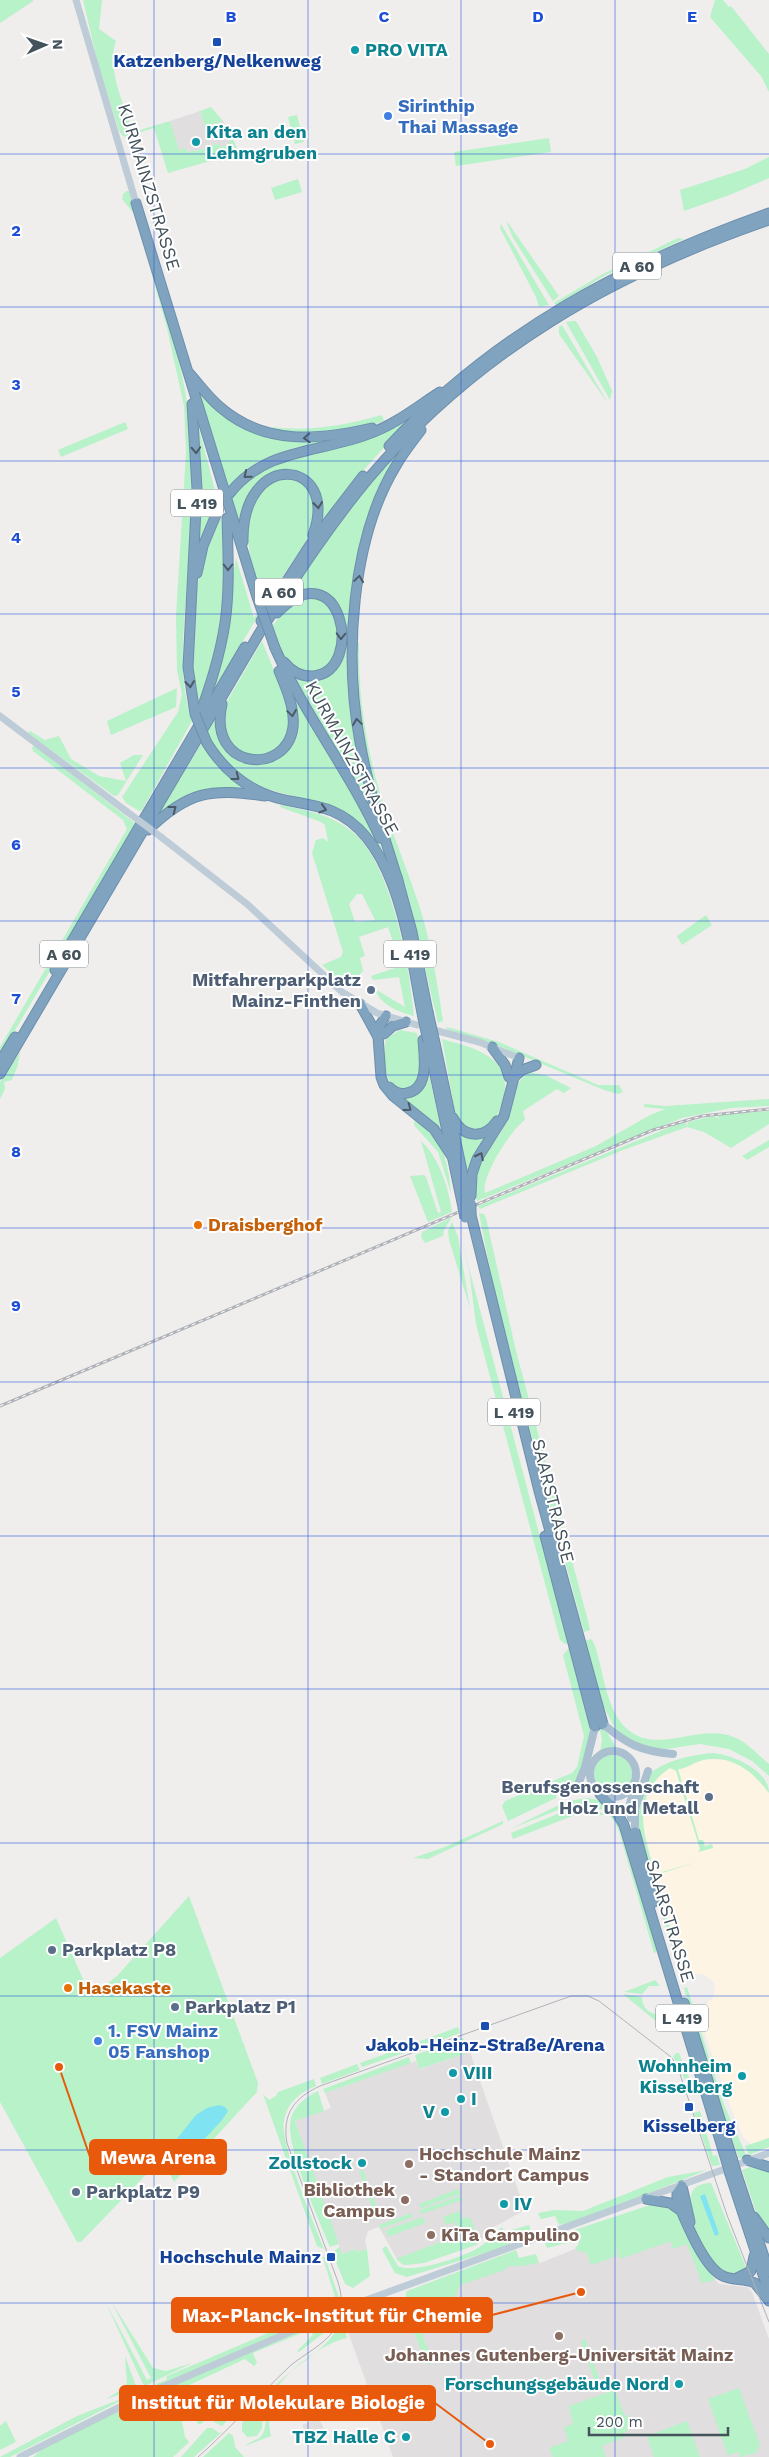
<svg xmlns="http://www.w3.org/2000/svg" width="769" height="2457" viewBox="0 0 769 2457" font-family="'Work Sans',sans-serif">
  <rect width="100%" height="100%" fill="#f0eded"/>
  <!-- commercial -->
  <polygon fill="#fdf4e4" points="705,1759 725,1760 748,1769 769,1793 769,2138 752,2144 743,2137 731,2108 697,2011 712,1999 715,1991 714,1982 703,1974 686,1974 655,1874 642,1821 650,1787 659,1776 670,1768 682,1769"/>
  <!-- education -->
  <g fill="#e1dedf">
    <polygon points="200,111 205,127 223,121 233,139 230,141 230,144 220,147 218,144 211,145 206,149 187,152 186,148 179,151 170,121"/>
    <polygon points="470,2052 525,2210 492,2228 476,2245 418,2264 404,2265 398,2261 379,2227 368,2231 365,2241 367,2249 357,2252 356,2249 342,2254 295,2121 331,2108 325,2093 416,2061 420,2069"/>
    <polygon points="682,2228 691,2252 719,2284 747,2287 752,2292 769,2339 769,2457 393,2457 348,2332 346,2318 386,2308 404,2333 415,2328 408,2306 502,2262 521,2266 533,2262 540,2263 575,2249 579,2244 578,2240"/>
    <polygon points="319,2418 326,2434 309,2441 302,2425"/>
  </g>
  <!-- green -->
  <g fill="#b7f2c9" fill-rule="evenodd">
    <polygon points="0,0 33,0 33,1 0,23"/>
    <path d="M83 0H102L99 29 116 41C106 68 124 104 132 130H140L170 121 179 150 186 148 187 152 206 149 211 145 219 144 220 147 230 144 229 141 233 139 239 153 168 173 154 128 124 137 119 131 98 64Z"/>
    <polygon points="715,0 723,0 729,7 731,6 769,54 769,92 761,76 710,17"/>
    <polygon points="211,107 223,121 205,127 200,111"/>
    <polygon points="297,115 304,142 295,144 288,117"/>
    <polygon points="549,138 551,152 456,166 454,152"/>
    <polygon points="769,157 769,178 732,194 684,211 680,190 745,169"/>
    <polygon points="298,179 302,192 275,200 271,188"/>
    <path d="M127 191H129C157 281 191 372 193 468 194 508 191 549 187 589 183 632 178 680 192 721L142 810 139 811 126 803 122 797 178 712 182 694 177 670 176 616 186 452 184 406 167 328 135 215 122 199 123 194Z"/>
    <polygon points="506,220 559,296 553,301 512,236"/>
    <polygon points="501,224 549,305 539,307 536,297 500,228"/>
    <polygon points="678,238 684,239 604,276 556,305 554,303 601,275"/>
    <polygon points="572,321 576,321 597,357 612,391 610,400 566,322"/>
    <polygon points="562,325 605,398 607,402 559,334 559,327"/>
    <path d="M193 380 249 429 347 437C303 447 258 449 228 488Z"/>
    <path d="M426 403C388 444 349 482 318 529L321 505 318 493 289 473C252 492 249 487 241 529H239L230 496 265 465 351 442Z"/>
    <path d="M382 415 384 421 366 427 305 435 271 430 272 427C311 432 345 425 382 415Z"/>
    <polygon points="197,421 218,502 205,528 196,566"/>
    <polygon points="125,422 128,429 61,457 58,450"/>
    <path d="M412 436 369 522 350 658 375 819 287 670 297 676 332 670 344 619C340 607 335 601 325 594L285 603C324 544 364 487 412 436Z"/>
    <polygon points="283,478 306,484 316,501 310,535 267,600 210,698 236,558 254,618 264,601 250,557 247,532 247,522 262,487"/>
    <path d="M220 514C228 559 226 606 217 652 213 670 205 689 199 707 195 702 195 692 193 685 184 627 198 567 220 514Z"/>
    <path d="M322 598 337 614C338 625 340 638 338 649 333 673 302 680 287 661 280 651 276 636 273 625 292 602 292 600 322 598Z"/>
    <polygon points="262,641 289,707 290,715 288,737 279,748 266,756 245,755 228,743 223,735 226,703"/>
    <path d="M356 642 359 643C358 695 366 747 381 797 392 833 407 869 419 905 431 942 437 982 443 1021L438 1023 410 903 368 768 359 712Z"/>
    <path d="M288 683 369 819 387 861 378 846 363 829 314 802 256 786 230 769 208 739 203 748 255 792C208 784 191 790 155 819L198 749 218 712C216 745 228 744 253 762L291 742Z"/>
    <polygon points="177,688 176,707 111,735 107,721"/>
    <polygon points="30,731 45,740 59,736 71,759 99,776 126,781 120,763 134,755 143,755 118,795 114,796 28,733"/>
    <polygon points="35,746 136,824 0,1056 0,1047 127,829 123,820 33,751 32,747"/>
    <path d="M281 805C309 811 335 815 357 836 392 870 410 968 414 1016 399 1012 380 1005 375 989L405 1007 399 977 373 980 371 976 401 966 388 927 359 937 365 956 360 958 363 971 351 984 345 985 322 965 341 957 343 952 312 853 316 840 323 838 328 842 325 825 321 822 280 807ZM357 894H362L375 920 355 922 349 904Z"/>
    <polygon points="706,915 712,925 682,945 677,936"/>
    <polygon points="447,1027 499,1042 598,1085 619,1085 623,1092 618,1094 604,1090 497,1045 446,1029"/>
    <path d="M400 1030 417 1033C419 1045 423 1063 420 1076 416 1090 398 1095 390 1082 383 1071 384 1051 386 1039Z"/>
    <path d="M442 1039C474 1048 515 1057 503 1100 497 1120 493 1123 475 1132L459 1123 455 1113Z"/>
    <polygon points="20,1052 18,1065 12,1080 4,1082 5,1089 0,1099 0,1082"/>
    <polygon points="428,1069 442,1135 397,1095 409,1095"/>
    <path d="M529 1072 545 1075 571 1088 564 1093 557 1089 523 1111 525 1120C512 1128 480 1178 485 1193L596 1146 650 1115 665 1109 644 1107V1104L666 1106 769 1099V1106L731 1108 682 1118 477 1201C475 1191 474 1180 477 1170 483 1152 498 1141 505 1124 513 1105 510 1085 529 1072Z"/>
    <polygon points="769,1111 769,1124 731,1148 704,1132 687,1127 623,1150 480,1209 478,1206 680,1123 686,1122 687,1127 688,1122 713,1116 720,1119 716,1115"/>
    <path d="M415 1116C442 1139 448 1158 451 1193L438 1152 414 1125Z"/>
    <polygon points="457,1130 487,1134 468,1179"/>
    <polygon points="769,1140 769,1147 747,1160 742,1156"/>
    <path d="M421 1141C439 1157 449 1189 452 1212L428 1222 410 1176 424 1175 426 1177 438 1213 441 1212Z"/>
    <polygon points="479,1213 484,1214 486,1218 516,1351 587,1617 590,1630 584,1632 511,1359 494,1290"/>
    <polygon points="452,1217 444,1230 443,1236 425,1243 421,1237 422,1232"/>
    <polygon points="452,1222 458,1237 470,1308 449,1240 448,1231"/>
    <polygon points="461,1238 568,1643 565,1644 560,1640 476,1324 469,1270"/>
    <path d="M591 1639C595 1643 596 1650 598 1656 604 1679 608 1710 625 1727 657 1758 699 1721 736 1738 748 1743 759 1756 769 1764V1776L752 1761 729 1749 700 1744 659 1750 646 1748 617 1732 604 1707 585 1641Z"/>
    <polygon points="569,1648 591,1735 578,1779 568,1789 556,1796 556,1798 508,1821 502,1806 505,1801 572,1773 577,1767 584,1736 563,1655"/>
    <polygon points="597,1717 618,1750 600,1753 602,1739"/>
    <path d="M712 1753C731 1754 769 1770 769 1793 753 1771 729 1752 700 1761 692 1763 686 1769 678 1769L699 1840H703L705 1846 712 1844 713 1848 698 1852 700 1849 676 1771 670 1768C629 1795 644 1835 655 1874L697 1862 656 1875 677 1955 676 1959 649 1873 638 1826 637 1815 650 1773C668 1760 690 1755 712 1753Z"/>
    <circle cx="613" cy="1774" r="19"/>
    <path d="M588 1798 602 1801 608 1806 621 1827 657 1952 654 1953 619 1831C613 1817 607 1809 591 1807V1803L584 1800V1806H568L510 1829 567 1801Z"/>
    <polygon points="572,1808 596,1810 605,1815 575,1815 513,1839 511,1833"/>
    <polygon points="503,1821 503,1824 428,1859 413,1858 445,1847"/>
    <polygon points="189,1896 258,2083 257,2092 174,2182 162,2158 81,2242 77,2242 0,2102 0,1958 56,1918 87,1988 98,1991 117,1976"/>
    <polygon points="655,1980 660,1986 649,1986 642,1994 624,1992"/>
    <polygon points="687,1987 724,2105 744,2150 746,2156 739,2158 724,2119 684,1988"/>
    <path d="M623 1994 642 1997C643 2014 655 2014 668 2017L672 2031H668Z"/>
    <polygon points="458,2027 460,2033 412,2051 410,2045"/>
    <polygon points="463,2038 470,2052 419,2069 415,2055"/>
    <polygon points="405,2047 407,2052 362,2067 360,2063"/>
    <polygon points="676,2053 679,2053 689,2078 684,2079 680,2067 673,2057"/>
    <polygon points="409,2057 411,2063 325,2093 323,2089"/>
    <polygon points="357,2064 360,2070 322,2084 320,2078"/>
    <path d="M314 2079 316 2086C300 2092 287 2103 284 2121 279 2141 315 2225 324 2249L317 2246 263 2094 269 2100 276 2096 278 2092Z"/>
    <path d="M318 2091 324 2111 295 2121 339 2244 330 2247C319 2219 284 2145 291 2118 295 2105 306 2097 318 2091Z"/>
    <polygon points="700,2111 713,2156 717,2155 720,2165 712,2166 694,2113"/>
    <polygon points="769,2138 769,2147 749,2155 745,2146"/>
    <polygon points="750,2167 769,2169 769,2235 757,2215 742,2170"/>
    <polygon points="363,2170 380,2216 376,2218 359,2171"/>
    <polygon points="707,2170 584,2219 559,2225 555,2216 541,2219 538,2213 554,2210 583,2211 668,2177"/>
    <path d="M708 2183H711L748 2272C740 2274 732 2276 724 2273 705 2265 680 2207 694 2189 697 2185 703 2184 708 2183Z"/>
    <polygon points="458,2189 460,2194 421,2208 419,2204"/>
    <polygon points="460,2196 462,2200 421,2214 420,2210"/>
    <polygon points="662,2204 678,2215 703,2262 715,2280 702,2283 687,2244 672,2249 671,2241 620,2259 614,2242 617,2256 591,2265 586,2252 580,2252 575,2248 579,2244 578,2240 547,2248 544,2240 650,2205"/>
    <polygon points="459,2211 462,2219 468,2217 471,2219 479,2242 476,2245 424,2263 404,2265 396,2259 440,2242 441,2244 460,2237 455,2222 446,2225 443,2217"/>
    <polygon points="411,2213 413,2217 380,2229 379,2225"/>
    <polygon points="423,2217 425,2223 388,2237 386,2230"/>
    <path d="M529 2225 532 2234 498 2249 407 2277 395 2273 382 2249 386 2246 398 2266C413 2274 463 2257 478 2248 487 2243 494 2234 502 2227L504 2232Z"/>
    <polygon points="340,2247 342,2254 356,2249 357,2252 367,2249 370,2276 353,2288 345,2284 332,2252"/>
    <path d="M516 2250 519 2258 536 2254 539 2263 521 2266H509L502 2271 460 2285 455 2298 450 2296 424 2305 416 2318 433 2363 427 2364C421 2351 401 2303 407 2291Z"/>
    <polygon points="324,2255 339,2297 340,2307 157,2386 156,2384 166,2380 167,2376 332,2306 336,2300 323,2258"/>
    <polygon points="111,2301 153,2368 166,2371 192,2363 145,2386 143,2384 106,2303 147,2380 151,2378"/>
    <path d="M353 2314 354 2318C346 2323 344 2329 347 2338 326 2341 283 2373 274 2393 268 2405 268 2424 271 2436L245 2446C250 2440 261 2441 264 2431 269 2416 262 2401 274 2387 296 2363 332 2349 343 2317Z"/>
    <path d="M333 2320 325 2332 299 2352 297 2351 313 2335 309 2330 253 2353 257 2363 254 2366 245 2359 170 2394 173 2400 195 2404 208 2412 228 2393 237 2410 222 2426 214 2422 213 2415 209 2419C192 2401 172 2415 158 2392L308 2327Z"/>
    <polygon points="585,2339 601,2384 596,2385 581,2341"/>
    <polygon points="125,2356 137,2389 106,2399 124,2388 127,2383"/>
    <polygon points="739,2388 760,2445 756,2453 740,2457 738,2452 728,2456 708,2399"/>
    <polygon points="615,2390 625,2416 628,2415 631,2424 626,2426 628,2431 624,2433 625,2437 602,2446 606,2457 553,2457 549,2448 568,2441 564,2427 573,2424 569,2406"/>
    <polygon points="136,2393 10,2457 0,2457 77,2416"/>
    <path d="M154 2393C166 2416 188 2406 205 2420L201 2424H198L196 2415 181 2416 185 2437 189 2442 173 2457H33L41 2450Z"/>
    <polygon points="264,2397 262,2428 257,2436 247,2437 242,2431 242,2424 246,2416"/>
    <polygon points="6,2421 16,2442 0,2450 0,2426"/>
    <polygon points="687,2421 700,2457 654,2457 647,2436"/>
    <polygon points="207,2428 212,2428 219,2433 222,2432 194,2457 181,2457"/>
    <polygon points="229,2433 233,2436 235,2447 244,2457 203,2457"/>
  </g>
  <!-- water -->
  <g fill="#80e3f2">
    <polygon points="219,2105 225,2107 228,2111 222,2120 184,2161 180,2163 171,2152 176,2140 196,2115 207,2108"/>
    <polygon points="705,2194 719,2234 715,2236 700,2196"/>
  </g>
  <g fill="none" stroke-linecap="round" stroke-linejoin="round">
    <!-- highway casing -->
    <g stroke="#6c8fac" stroke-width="11">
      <g id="highway">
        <polyline points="136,203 257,597"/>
        <path d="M189 373C199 384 208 397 220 407 265 446 319 440 372 428"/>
        <polyline points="192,404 197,489 188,667 195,714"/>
        <path d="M389 446C498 331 622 265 769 213"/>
        <path d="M230 493C266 447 322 453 371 433 396 424 418 406 440 392"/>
        <path d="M243 542C241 448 341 458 313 535"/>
        <polyline points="197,573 203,546 218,510"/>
        <path d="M277 613C341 547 366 670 314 676 301 677 292 672 284 662"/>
        <polyline points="261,621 310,545 363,476"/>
        <path d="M275 648C304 714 350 772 380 838"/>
        <path d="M222 704C207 771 287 776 293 727 295 708 286 688 279 671"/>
        <path d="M199 717C210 686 220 656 225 623 230 588 228 553 227 518"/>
        <path d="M207 743C223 769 247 790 277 798 295 803 315 804 332 811 400 839 410 954 423 1018"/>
        <path d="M148 830C188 791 211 788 265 796"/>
        <polyline points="397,877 412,932 428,1012"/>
        <path d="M398 881C384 835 368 789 360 742 344 657 351 538 397 464 404 452 413 441 421 430"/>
        <polyline points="55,970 245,647"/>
        <polyline points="360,1004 377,1035"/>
        <polyline points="386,1016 380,1025 378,1036 381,1077 384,1085 393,1096 434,1129 451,1155"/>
        <polyline points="384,1034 393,1026 406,1022"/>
        <polyline points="428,1041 463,1207"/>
        <polyline points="435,1043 469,1204"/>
        <polyline points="492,1047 505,1065 509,1077"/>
        <polyline points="0,1062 15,1037"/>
        <path d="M0 1074 263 627C296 577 329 526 368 479 477 351 612 274 769 220"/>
        <polyline points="515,1076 522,1070 536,1065"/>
        <path d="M389 1087C394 1092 400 1095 407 1093 430 1089 424 1056 423 1040"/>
        <path d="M453 1118C463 1138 484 1140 497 1121"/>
        <polyline points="471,1196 472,1174 477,1159 504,1116 519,1058"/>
        <polyline points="471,1215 539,1491 603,1724"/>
        <polyline points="545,1536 595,1727"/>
        <polyline points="600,1794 617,1813 624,1825 726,2160"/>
        <polyline points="635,1832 654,1902"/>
        <polyline points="684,2003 732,2158"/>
        <polyline points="747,2160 769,2167"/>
        <polyline points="736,2172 769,2272"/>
        <polyline points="730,2174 769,2293"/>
        <path d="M682 2186 677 2193V2201C685 2220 703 2265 721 2275 731 2281 744 2278 755 2283L769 2301"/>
        <polyline points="682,2186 690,2222"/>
        <polyline points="646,2199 670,2203 680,2210"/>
        <polyline points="754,2217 769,2238"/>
        <polyline points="737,2278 751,2271 754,2256"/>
      </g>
    </g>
    <!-- secondary -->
    <g stroke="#beccd8" stroke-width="7">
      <polyline points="76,0 136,203"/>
      <polyline points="0,716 126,811"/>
      <polyline points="161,837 247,904 342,992 377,1013 417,1025"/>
      <polyline points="438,1031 479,1042 519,1058"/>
      <polyline points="20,2457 144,2395 350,2306 769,2153"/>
    </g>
    <!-- primary -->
    <g stroke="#aabfcf" stroke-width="8">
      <path d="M603 1724C628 1745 641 1751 673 1754"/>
      <circle cx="613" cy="1774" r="23"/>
      <polyline points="577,1787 585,1767 595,1727"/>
      <polyline points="631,1818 630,1804 634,1788"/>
      <polyline points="635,1832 635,1809 648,1771"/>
    </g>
    <!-- highway -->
    <use href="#highway" stroke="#80a4c0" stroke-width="9"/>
    <!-- tram -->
    <path stroke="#afb3b8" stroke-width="1" d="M198 2457C230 2429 258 2396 290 2366 304 2354 324 2345 334 2330 343 2314 343 2298 338 2282L287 2143C282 2114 294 2098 320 2086L571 1996H588L599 2001 671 2057 677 2065 727 2215 769 2322"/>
    <!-- rail casing -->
    <g stroke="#afb3b8" stroke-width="3">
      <polyline id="rail" points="0,1406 653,1130 702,1116 769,1109"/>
    </g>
    <!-- rail -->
    <use href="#rail" stroke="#fff" stroke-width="1" stroke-dasharray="4" stroke-linecap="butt"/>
    <!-- highway-bridge casing -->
    <g stroke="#6c8fac" stroke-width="11" stroke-linecap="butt">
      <g id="highway-bridge">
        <polyline points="257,597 275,648"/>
        <polyline points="195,714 207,743"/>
        <polyline points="428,1012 435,1043"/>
        <polyline points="423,1018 428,1041"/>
        <polyline points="471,1203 471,1215"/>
        <polyline points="463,1207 465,1218"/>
        <polyline points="732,2158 736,2172"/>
        <polyline points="726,2160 730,2174"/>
      </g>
    </g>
    <!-- secondary-bridge -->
    <polyline stroke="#beccd8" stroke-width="7" points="126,811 161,837"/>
    <!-- highway-bridge -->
    <use href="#highway-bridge" stroke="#80a4c0" stroke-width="9"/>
  </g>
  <!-- one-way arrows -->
  <defs><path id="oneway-chevron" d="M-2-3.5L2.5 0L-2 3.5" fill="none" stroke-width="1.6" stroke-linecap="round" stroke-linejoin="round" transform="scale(1.25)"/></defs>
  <g stroke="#4a5a66">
    <use href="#oneway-chevron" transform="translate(307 438) rotate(177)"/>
    <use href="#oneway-chevron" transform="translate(196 450) rotate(87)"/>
    <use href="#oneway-chevron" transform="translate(247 475) rotate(140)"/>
    <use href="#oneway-chevron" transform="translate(318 505) rotate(83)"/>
    <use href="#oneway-chevron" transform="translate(228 567) rotate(90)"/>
    <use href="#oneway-chevron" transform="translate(359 579) rotate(-82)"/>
    <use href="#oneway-chevron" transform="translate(341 636) rotate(92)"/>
    <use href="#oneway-chevron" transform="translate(190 684) rotate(84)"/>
    <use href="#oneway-chevron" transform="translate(292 713) rotate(82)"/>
    <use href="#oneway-chevron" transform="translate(357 722) rotate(-98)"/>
    <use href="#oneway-chevron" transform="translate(236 777) rotate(37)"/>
    <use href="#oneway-chevron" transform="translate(173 809) rotate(-37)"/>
    <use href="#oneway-chevron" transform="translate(323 809) rotate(17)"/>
    <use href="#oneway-chevron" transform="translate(408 1108) rotate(36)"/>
    <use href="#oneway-chevron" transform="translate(480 1156) rotate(-63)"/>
  </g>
  <!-- grid -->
  <path fill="none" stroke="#1d4ed8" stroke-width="1" stroke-opacity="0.55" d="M154 0V2457M308 0V2457M461 0V2457M615 0V2457M0 154H769M0 307H769M0 461H769M0 614H769M0 768H769M0 921H769M0 1075H769M0 1228H769M0 1382H769M0 1536H769M0 1689H769M0 1843H769M0 1996H769M0 2150H769M0 2303H769"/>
  <!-- markers -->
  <g fill="#1a4fb4" stroke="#fff" stroke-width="2">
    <rect x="212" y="37" width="10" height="10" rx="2.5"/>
    <rect x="480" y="2021" width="10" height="10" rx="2.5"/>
    <rect x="684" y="2102" width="10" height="10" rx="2.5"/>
    <rect x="326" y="2252" width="10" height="10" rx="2.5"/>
  </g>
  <g fill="#0f9aa8" stroke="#fff" stroke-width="2">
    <circle cx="355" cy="50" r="5"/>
    <circle cx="196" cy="142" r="5"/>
    <circle cx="453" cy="2073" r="5"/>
    <circle cx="742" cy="2076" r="5"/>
    <circle cx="461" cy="2099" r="5"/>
    <circle cx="445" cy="2112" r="5"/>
    <circle cx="362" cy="2163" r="5"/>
    <circle cx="504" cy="2204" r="5"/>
    <circle cx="679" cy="2384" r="5"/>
    <circle cx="406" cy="2437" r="5"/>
  </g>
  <g fill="#3f7fe0" stroke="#fff" stroke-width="2">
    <circle cx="388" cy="116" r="5"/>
    <circle cx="98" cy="2041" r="5"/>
  </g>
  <g fill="#5c6f8a" stroke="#fff" stroke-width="2">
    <circle cx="371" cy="990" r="5"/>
    <circle cx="709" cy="1797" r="5"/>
    <circle cx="52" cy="1950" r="5"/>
    <circle cx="175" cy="2007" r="5"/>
    <circle cx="76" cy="2192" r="5"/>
  </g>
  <g fill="#e8710a" stroke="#fff" stroke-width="2">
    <circle cx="198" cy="1225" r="5"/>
    <circle cx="68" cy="1988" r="5"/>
  </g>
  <g fill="#8d6e63" stroke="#fff" stroke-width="2">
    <circle cx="409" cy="2164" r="5"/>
    <circle cx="405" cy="2200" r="5"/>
    <circle cx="431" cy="2235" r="5"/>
    <circle cx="559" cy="2336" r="5"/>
  </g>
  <g text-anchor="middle" stroke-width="4" stroke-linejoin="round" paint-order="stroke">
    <!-- shield labels -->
    <g fill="#fff" stroke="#7c868d" stroke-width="1">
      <rect x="613" y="252.5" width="48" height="27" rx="4"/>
      <rect x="171" y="489.5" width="52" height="27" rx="4"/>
      <rect x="255" y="578.5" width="48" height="27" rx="4"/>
      <rect x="40" y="940.5" width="48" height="27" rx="4"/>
      <rect x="384" y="940.5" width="52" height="27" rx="4"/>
      <rect x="488" y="1398.5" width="52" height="27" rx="4"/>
      <rect x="656" y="2004.5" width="52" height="27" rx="4"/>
    </g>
    <g font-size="16" font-weight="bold" fill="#44525c">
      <text x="637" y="272">A 60</text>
      <text x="197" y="509">L 419</text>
      <text x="279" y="598">A 60</text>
      <text x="64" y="960">A 60</text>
      <text x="410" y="960">L 419</text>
      <text x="514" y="1418">L 419</text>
      <text x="682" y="2024">L 419</text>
    </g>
    <!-- culture labels -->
    <g font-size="18" font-weight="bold" fill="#0d838f" stroke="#fff" text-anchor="start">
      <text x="365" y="56">PRO VITA</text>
      <text x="206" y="138">Kita an den<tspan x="206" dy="21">Lehmgruben</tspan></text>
      <text x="732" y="2072" text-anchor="end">Wohnheim<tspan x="732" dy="21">Kisselberg</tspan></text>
      <text x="463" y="2079">VIII</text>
      <text x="471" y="2105">I</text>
      <text x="435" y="2118" text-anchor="end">V</text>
      <text x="352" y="2169" text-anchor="end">Zollstock</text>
      <text x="514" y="2210">IV</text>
      <text x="669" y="2390" text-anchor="end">Forschungsgebäude Nord</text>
      <text x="396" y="2443" text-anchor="end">TBZ Halle C</text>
    </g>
    <!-- transit labels -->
    <g font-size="18" font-weight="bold" fill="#164399" stroke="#fff">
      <text x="217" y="67">Katzenberg/Nelkenweg</text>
      <text x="485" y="2051">Jakob-Heinz-Straße/Arena</text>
      <text x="689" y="2132">Kisselberg</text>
      <text x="321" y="2263" text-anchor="end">Hochschule Mainz</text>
    </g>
    <!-- shop labels -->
    <g font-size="18" font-weight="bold" fill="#366cbe" stroke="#fff" text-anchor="start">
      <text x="398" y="112">Sirinthip<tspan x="398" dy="21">Thai Massage</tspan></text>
      <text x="108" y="2037">1. FSV Mainz<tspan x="108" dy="21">05 Fanshop</tspan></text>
    </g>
    <!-- street labels -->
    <g font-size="18" fill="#44525c" stroke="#fff">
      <text transform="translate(149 187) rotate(73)" y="6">KURMAINZSTRASSE</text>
      <text transform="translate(352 758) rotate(61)" y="6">KURMAINZSTRASSE</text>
      <text transform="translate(553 1501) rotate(76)" y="6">SAARSTRASSE</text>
      <text transform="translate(670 1921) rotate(73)" y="6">SAARSTRASSE</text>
    </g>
    <!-- service labels -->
    <g font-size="18" font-weight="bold" fill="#4e5e75" stroke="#fff" text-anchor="start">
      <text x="361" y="986" text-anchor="end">Mitfahrerparkplatz<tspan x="361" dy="21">Mainz-Finthen</tspan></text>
      <text x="699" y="1793" text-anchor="end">Berufsgenossenschaft<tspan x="699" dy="21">Holz und Metall</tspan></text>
      <text x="62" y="1956">Parkplatz P8</text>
      <text x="185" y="2013">Parkplatz P1</text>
      <text x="86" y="2198">Parkplatz P9</text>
    </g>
    <!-- food labels -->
    <g font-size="18" font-weight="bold" fill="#c56008" stroke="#fff" text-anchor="start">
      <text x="208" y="1231">Draisberghof</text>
      <text x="78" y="1994">Hasekaste</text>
    </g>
    <!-- education labels -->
    <g font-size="18" font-weight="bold" fill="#785e54" stroke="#fff" text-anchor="start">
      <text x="419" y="2160">Hochschule Mainz<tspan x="419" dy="21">- Standort Campus</tspan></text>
      <text x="395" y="2196" text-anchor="end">Bibliothek<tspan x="395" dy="21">Campus</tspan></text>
      <text x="441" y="2241">KiTa Campulino</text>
      <text x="559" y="2361" text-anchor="middle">Johannes Gutenberg-Universität Mainz</text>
    </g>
  </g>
  <g font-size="16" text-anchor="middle" font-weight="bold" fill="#1d4ed8" stroke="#fff" stroke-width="4" stroke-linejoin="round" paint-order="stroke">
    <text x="231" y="22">B</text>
    <text x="384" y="22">C</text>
    <text x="538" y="22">D</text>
    <text x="692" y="22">E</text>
    <text x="16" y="236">2</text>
    <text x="16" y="390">3</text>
    <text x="16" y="543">4</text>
    <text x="16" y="697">5</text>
    <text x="16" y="850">6</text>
    <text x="16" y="1004">7</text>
    <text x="16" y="1157">8</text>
    <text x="16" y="1311">9</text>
  </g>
  <!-- callouts -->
  <path fill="none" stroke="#e8590c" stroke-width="2" d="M59 2067L90 2157M581 2292L492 2315M490 2444L435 2403"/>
  <g fill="#e8590c" stroke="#fff" stroke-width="2">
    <circle cx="59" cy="2067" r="5"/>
    <circle cx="581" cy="2292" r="5"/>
    <circle cx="490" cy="2444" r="5"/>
  </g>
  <g fill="#e8590c" stroke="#e8590c" stroke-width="2">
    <rect x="90" y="2140" width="136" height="34" rx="5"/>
    <rect x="172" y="2298" width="320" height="34" rx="5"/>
    <rect x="120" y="2386" width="315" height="34" rx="5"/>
  </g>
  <g font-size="19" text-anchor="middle" font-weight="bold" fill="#fff">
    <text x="158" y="2164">Mewa Arena</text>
    <text x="332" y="2322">Max-Planck-Institut für Chemie</text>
    <text x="278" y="2409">Institut für Molekulare Biologie</text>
  </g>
  <!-- north arrow -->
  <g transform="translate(45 45) rotate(88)" stroke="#ffffff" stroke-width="4" paint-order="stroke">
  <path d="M0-4L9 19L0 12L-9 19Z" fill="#44525c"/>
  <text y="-8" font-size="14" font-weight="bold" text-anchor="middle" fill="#44525c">N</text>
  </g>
  <!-- scale -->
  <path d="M589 2427v8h139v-8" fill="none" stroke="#44525c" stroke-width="2.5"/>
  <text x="596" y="2427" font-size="15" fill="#44525c" stroke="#ffffff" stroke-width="4" paint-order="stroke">200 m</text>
</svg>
